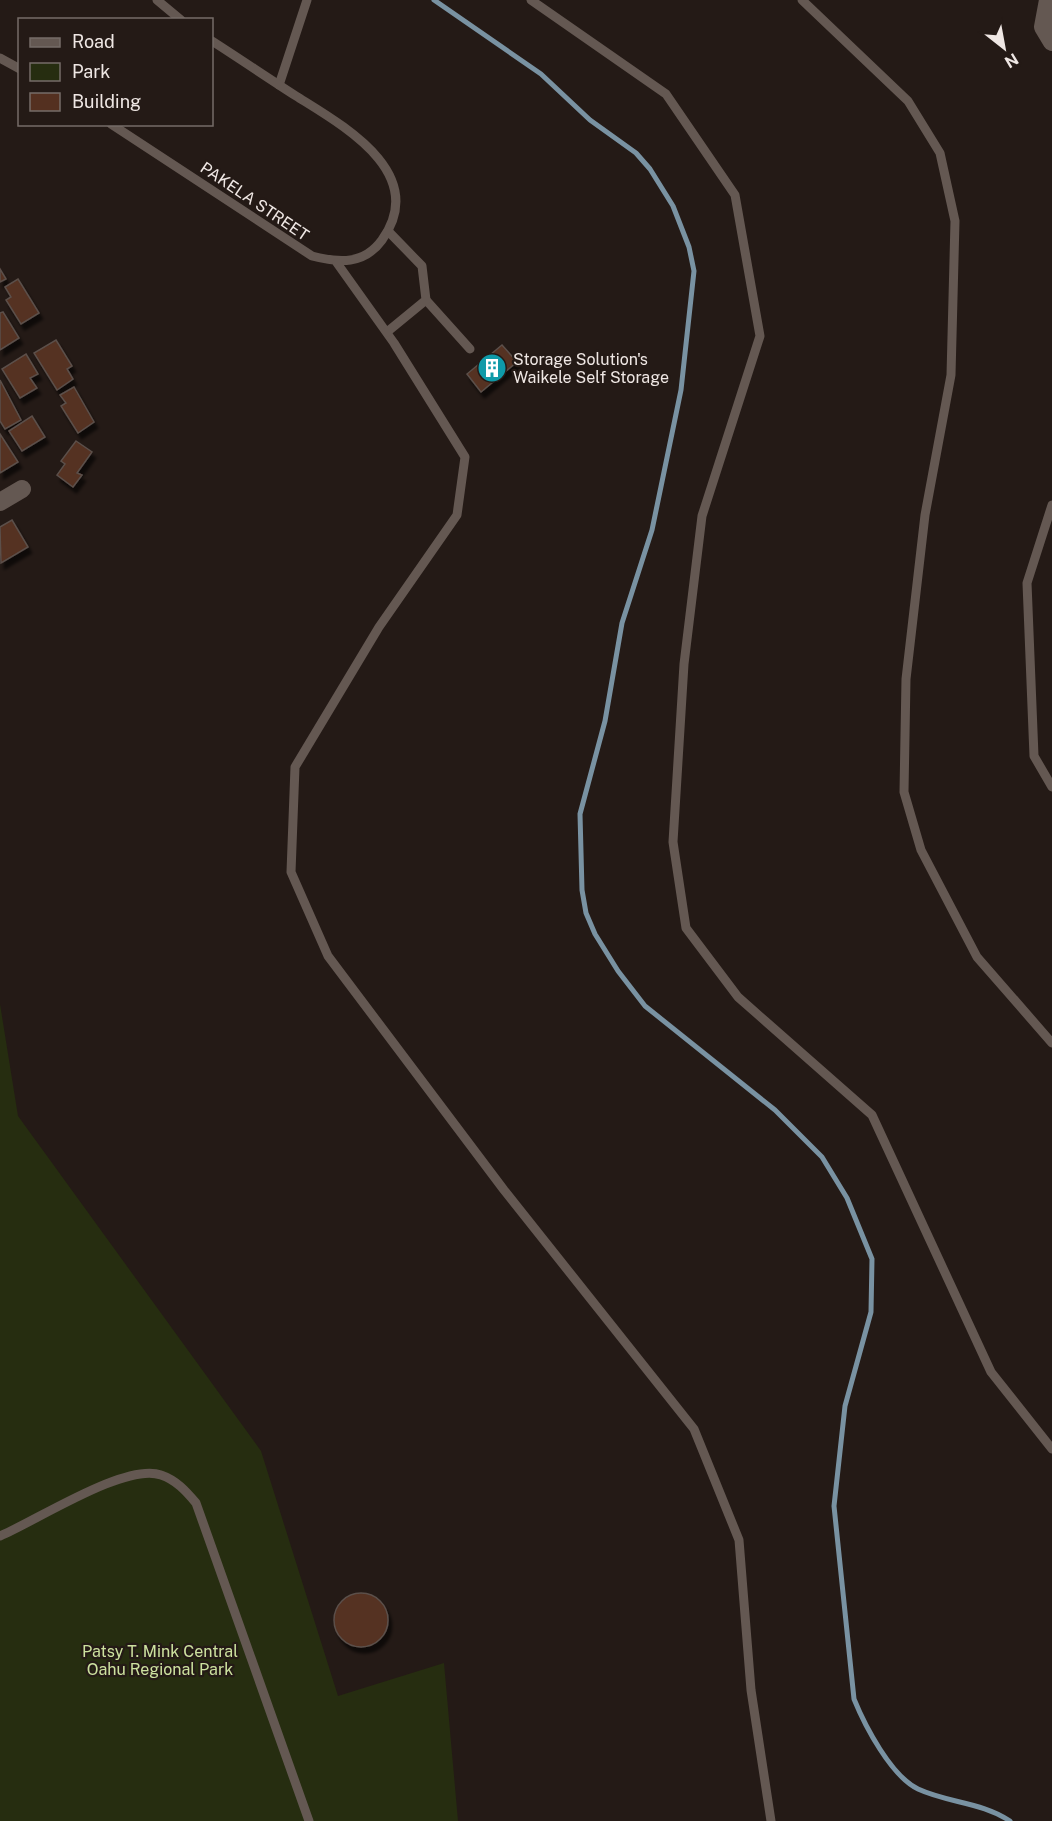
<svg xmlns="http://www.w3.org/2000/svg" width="1052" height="1821" viewBox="0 0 1052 1821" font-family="'Public Sans',sans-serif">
  <defs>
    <filter id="shadow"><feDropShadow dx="3.5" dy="6" stdDeviation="1.5" flood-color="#0009"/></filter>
  </defs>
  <rect width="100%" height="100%" fill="#241a16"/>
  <!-- green -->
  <polygon fill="#262d10" points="0,1004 18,1116 261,1451 338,1696 444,1663 458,1821 0,1821"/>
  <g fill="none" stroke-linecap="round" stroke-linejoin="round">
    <!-- stream -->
    <path stroke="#7992a2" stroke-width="5" d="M434 0 541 74 590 120 636 153 650 169 673 206 689 247 694 271 681 390 652 530 622 623 605 721 580 814 582 890 586 913 595 934 618 971 645 1006 775 1110 822 1157 847 1198 872 1259 871 1312 845 1406 834 1506 854 1699C865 1726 891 1776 918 1789 948 1803 982 1802 1010 1821"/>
  </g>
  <!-- building -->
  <g fill="#543020" stroke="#5b4f4a" stroke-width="1.5" filter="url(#shadow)">
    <polygon points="0,269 6,279 0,282"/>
    <polygon points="18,279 39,313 21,324 6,300 11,297 5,287"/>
    <polygon points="3,312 19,338 0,350 0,313"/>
    <polygon points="56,340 72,366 67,369 73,379 57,390 34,353"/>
    <polygon points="502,345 517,362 481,392 467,374"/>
    <polygon points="26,354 38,374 30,378 37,388 20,398 2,369"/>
    <polygon points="0,380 21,420 5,429 0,421"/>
    <polygon points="74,387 94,422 78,433 61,406 66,403 60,395"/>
    <polygon points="32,416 45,437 22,451 9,431"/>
    <polygon points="0,434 18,462 0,473"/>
    <polygon points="76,441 92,452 77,473 82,475 73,487 57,475 65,464 61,461"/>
    <polygon points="12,520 28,547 1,563 0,527"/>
    <circle cx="361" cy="1620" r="27"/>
  </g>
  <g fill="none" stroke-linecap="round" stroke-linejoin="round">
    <!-- lane -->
    <g stroke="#645852" stroke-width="9">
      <polyline points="157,0 181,20"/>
      <polyline points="531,0 666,94 735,195 760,336 702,516 684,664 673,842 686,928 738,997 872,1115 991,1372 1052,1449"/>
      <polyline points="802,0 908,101 940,153 955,221 951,375 925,515 906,679 904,792 921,850 977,957 1052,1043"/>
      <polyline points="0,58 20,69"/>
      <polyline points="279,85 307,0"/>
      <path d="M111 124 312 256C339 263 364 265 382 240 430 173 342 125 296 96 268 78 240 59 212 41"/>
      <polyline points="337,263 394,343 465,457 457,515 379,627 295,767 291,872 328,956 504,1190 694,1429 739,1540 751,1690 771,1821"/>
      <polyline points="426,300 470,349"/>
      <polyline points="387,332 426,300 422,266 388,231"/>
      <polyline points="1052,505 1027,583 1034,756 1052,787"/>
      <path d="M0 1536C36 1521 126 1462 161 1475 176 1480 186 1491 196 1503L309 1821"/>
    </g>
    <!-- street -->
    <g stroke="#645852" stroke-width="18">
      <polyline points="1048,0 1043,27 1052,42"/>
      <polyline points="0,502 22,489"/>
    </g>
  </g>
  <!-- icons -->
  <defs>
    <g id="building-disc" transform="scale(1.5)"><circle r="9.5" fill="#0f9aa8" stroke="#241a16"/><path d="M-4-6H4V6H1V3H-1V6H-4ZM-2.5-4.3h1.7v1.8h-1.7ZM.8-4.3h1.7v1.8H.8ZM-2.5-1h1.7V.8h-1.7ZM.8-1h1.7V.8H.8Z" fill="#fff"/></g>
  </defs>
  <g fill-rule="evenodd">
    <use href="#building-disc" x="492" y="368"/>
  </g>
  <g text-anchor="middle" stroke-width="4.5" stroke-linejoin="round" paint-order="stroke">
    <!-- street labels -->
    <g font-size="16" fill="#efe7e4" stroke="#241a16">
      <text transform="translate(255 201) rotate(34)" y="6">PAKELA STREET</text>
    </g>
    <!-- poi labels -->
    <g font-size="16" fill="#efe7e4" stroke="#241a16" text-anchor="start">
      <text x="513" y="365">Storage Solution's<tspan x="513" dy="18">Waikele Self Storage</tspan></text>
    </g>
    <!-- park labels -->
    <g font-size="16" fill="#cde19f" stroke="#241a16">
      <text x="160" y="1657">Patsy T. Mink Central<tspan x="160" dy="18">Oahu Regional Park</tspan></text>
    </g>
  </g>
  <!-- legend -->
  <rect x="18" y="18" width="195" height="108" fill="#241a16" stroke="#756c68" stroke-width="1.5"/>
  <rect x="30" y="38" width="30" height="9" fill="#645852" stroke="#756c68" stroke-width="1.5"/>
  <text x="72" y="48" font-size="18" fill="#efe7e4">Road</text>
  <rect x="30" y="63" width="30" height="18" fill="#262d10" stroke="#756c68" stroke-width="1.5"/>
  <text x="72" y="78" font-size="18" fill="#efe7e4">Park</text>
  <rect x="30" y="93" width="30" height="18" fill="#543020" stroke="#756c68" stroke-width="1.5"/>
  <text x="72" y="108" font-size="18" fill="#efe7e4">Building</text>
  <!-- north arrow -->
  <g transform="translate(1004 48) rotate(149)" stroke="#241a16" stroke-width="4.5" paint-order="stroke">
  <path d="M0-4.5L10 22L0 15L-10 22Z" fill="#efe7e4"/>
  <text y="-9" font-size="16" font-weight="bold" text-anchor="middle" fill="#efe7e4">N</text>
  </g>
</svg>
